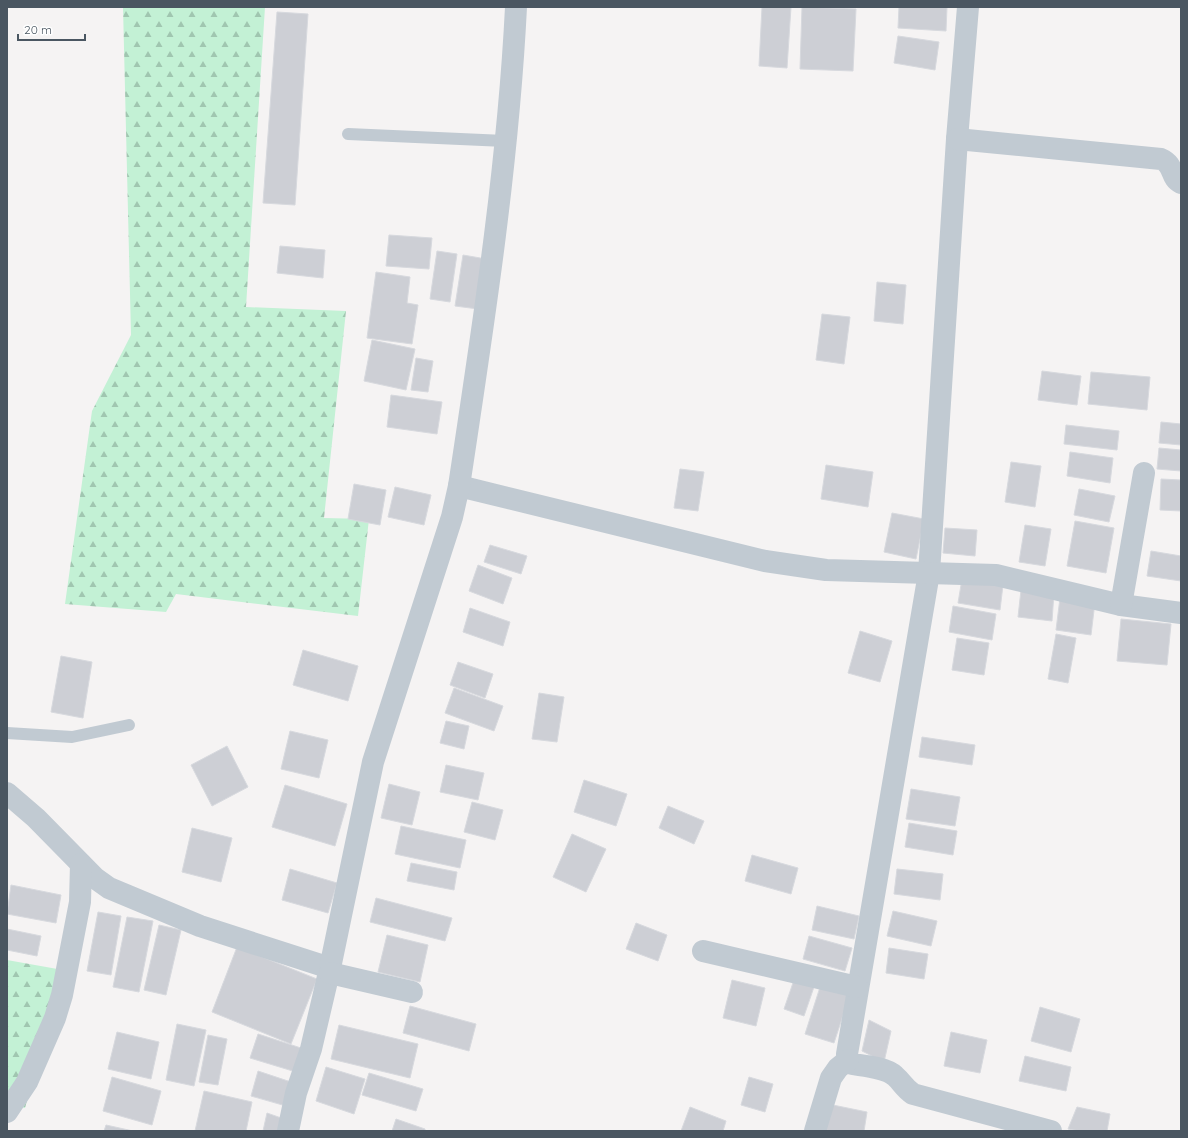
<svg xmlns="http://www.w3.org/2000/svg" width="1188" height="1138" viewBox="0 0 1188 1138" font-family="Quicksand,sans-serif">
  <defs>
    <pattern id="forest-firs" width="22" height="20" patternUnits="userSpaceOnUse"><rect width="22" height="20" fill="#c3f1d5"/><path d="M5 1l3.5 6h-7zM16 11l3.5 6h-7z" fill="#a0c6b0"/></pattern>
  </defs>
  <rect width="100%" height="100%" fill="#f5f3f3"/>
  <!-- forest -->
  <g fill="url(#forest-firs)">
    <polygon points="123,7 265,7 246,307 346,311 324,518 369,519 358,616 176,594 166,612 65,604 92,411 131,335"/>
    <polygon points="7,960 63,970 25,1108 7,1105"/>
  </g>
  <!-- building -->
  <g fill="#cdcfd5" stroke="#d7d9de">
    <polygon points="762,7 791,7 787,68 759,66"/>
    <polygon points="802,7 856,9 853,71 800,69"/>
    <polygon points="899,7 947,7 946,31 898,28"/>
    <polygon points="277,12 308,14 295,205 263,203"/>
    <polygon points="898,36 939,42 935,70 894,63"/>
    <polygon points="389,235 432,238 429,269 386,266"/>
    <polygon points="280,246 325,250 323,278 277,273"/>
    <polygon points="437,251 457,254 450,302 430,299"/>
    <polygon points="463,255 486,259 478,309 455,306"/>
    <polygon points="376,272 410,277 407,303 418,305 412,344 367,338"/>
    <polygon points="877,282 906,285 903,324 874,321"/>
    <polygon points="822,314 850,317 844,364 816,360"/>
    <polygon points="372,340 415,349 406,390 364,381"/>
    <polygon points="416,358 433,361 428,392 411,390"/>
    <polygon points="1042,371 1081,376 1077,405 1038,400"/>
    <polygon points="1091,372 1150,377 1147,410 1088,404"/>
    <polygon points="391,395 442,402 437,434 387,427"/>
    <polygon points="1161,422 1181,424 1181,445 1159,443"/>
    <polygon points="1066,425 1119,431 1117,450 1064,444"/>
    <polygon points="1159,448 1181,450 1181,471 1157,469"/>
    <polygon points="1070,452 1113,458 1110,483 1067,476"/>
    <polygon points="1011,462 1041,466 1035,507 1005,502"/>
    <polygon points="826,465 873,472 868,507 821,499"/>
    <polygon points="680,469 704,472 698,511 674,508"/>
    <polygon points="1161,479 1181,480 1181,511 1160,510"/>
    <polygon points="354,484 386,490 380,525 348,519"/>
    <polygon points="395,487 431,495 424,525 388,517"/>
    <polygon points="1079,489 1115,496 1109,522 1074,515"/>
    <polygon points="892,513 924,519 916,559 884,552"/>
    <polygon points="1075,521 1114,528 1106,573 1067,566"/>
    <polygon points="1025,525 1051,529 1045,566 1019,562"/>
    <polygon points="945,528 977,530 975,556 943,553"/>
    <polygon points="490,545 527,556 521,574 484,562"/>
    <polygon points="1151,551 1181,556 1181,581 1147,576"/>
    <polygon points="478,565 512,578 503,604 469,591"/>
    <polygon points="962,579 1003,585 1000,610 958,603"/>
    <polygon points="1021,590 1054,593 1052,621 1018,617"/>
    <polygon points="1060,598 1095,602 1091,635 1056,630"/>
    <polygon points="953,606 996,614 992,640 949,632"/>
    <polygon points="470,608 510,622 503,646 463,632"/>
    <polygon points="1121,619 1171,624 1167,665 1117,661"/>
    <polygon points="860,631 892,641 880,682 848,673"/>
    <polygon points="1056,634 1076,638 1068,683 1048,679"/>
    <polygon points="957,638 989,643 984,675 952,670"/>
    <polygon points="303,650 358,666 348,701 293,685"/>
    <polygon points="61,656 92,662 83,718 51,712"/>
    <polygon points="458,662 493,674 485,698 450,685"/>
    <polygon points="454,688 503,706 494,731 445,713"/>
    <polygon points="539,693 564,697 557,742 532,739"/>
    <polygon points="446,721 469,726 464,749 440,743"/>
    <polygon points="290,731 328,740 319,778 281,769"/>
    <polygon points="922,737 975,745 972,765 919,757"/>
    <polygon points="227,746 248,787 212,806 191,765"/>
    <polygon points="446,765 484,773 478,800 440,792"/>
    <polygon points="584,780 627,794 616,826 574,812"/>
    <polygon points="389,784 420,792 412,825 381,818"/>
    <polygon points="285,785 347,804 335,846 272,827"/>
    <polygon points="911,789 960,797 955,826 906,819"/>
    <polygon points="472,802 503,810 495,840 464,832"/>
    <polygon points="668,806 704,821 694,844 659,828"/>
    <polygon points="909,823 957,831 953,855 905,847"/>
    <polygon points="401,826 466,840 460,868 395,854"/>
    <polygon points="192,828 232,838 221,882 182,872"/>
    <polygon points="572,834 606,849 586,892 553,877"/>
    <polygon points="752,855 798,868 791,894 745,881"/>
    <polygon points="411,863 457,872 454,890 407,881"/>
    <polygon points="290,869 337,883 328,913 282,900"/>
    <polygon points="897,869 943,874 940,900 894,894"/>
    <polygon points="11,885 61,895 56,923 7,914"/>
    <polygon points="376,898 452,918 445,941 370,922"/>
    <polygon points="817,906 859,916 854,939 812,930"/>
    <polygon points="893,911 937,921 931,946 887,936"/>
    <polygon points="98,912 121,916 111,975 87,971"/>
    <polygon points="127,917 153,921 139,992 113,987"/>
    <polygon points="636,923 667,935 658,961 626,949"/>
    <polygon points="159,925 181,930 166,995 144,990"/>
    <polygon points="7,929 41,936 37,956 7,950"/>
    <polygon points="387,935 428,945 420,982 378,972"/>
    <polygon points="809,936 852,948 845,971 803,959"/>
    <polygon points="237,947 317,979 291,1044 212,1012"/>
    <polygon points="889,948 928,954 924,979 886,973"/>
    <polygon points="795,977 815,984 804,1016 784,1009"/>
    <polygon points="732,980 765,988 756,1026 723,1018"/>
    <polygon points="821,984 850,994 834,1043 805,1034"/>
    <polygon points="410,1006 476,1024 469,1051 403,1033"/>
    <polygon points="1040,1007 1080,1019 1071,1052 1031,1041"/>
    <polygon points="869,1020 891,1031 884,1062 862,1051"/>
    <polygon points="177,1024 206,1030 194,1086 166,1080"/>
    <polygon points="339,1025 418,1044 410,1078 331,1059"/>
    <polygon points="117,1032 159,1042 151,1079 108,1069"/>
    <polygon points="951,1032 987,1040 980,1073 944,1066"/>
    <polygon points="258,1034 304,1049 296,1072 250,1058"/>
    <polygon points="208,1035 227,1039 218,1085 199,1082"/>
    <polygon points="1025,1056 1071,1067 1066,1091 1019,1081"/>
    <polygon points="326,1067 365,1079 354,1114 316,1101"/>
    <polygon points="258,1071 291,1082 286,1106 251,1096"/>
    <polygon points="369,1073 423,1089 416,1111 362,1095"/>
    <polygon points="112,1077 161,1091 152,1125 103,1111"/>
    <polygon points="749,1077 773,1084 765,1112 741,1105"/>
    <polygon points="204,1091 252,1102 246,1131 195,1131"/>
    <polygon points="828,1104 867,1112 864,1131 822,1131"/>
    <polygon points="690,1107 726,1121 723,1131 681,1131"/>
    <polygon points="1077,1107 1110,1114 1107,1131 1079,1131 1068,1129"/>
    <polygon points="267,1113 284,1119 280,1131 263,1131"/>
    <polygon points="396,1119 425,1129 425,1131 392,1131"/>
    <polygon points="106,1125 133,1131 104,1131"/>
  </g>
  <g fill="none" stroke-linecap="round" stroke-linejoin="round">
    <!-- service -->
    <g stroke="#c1cad2" stroke-width="12">
      <polyline points="348,134 505,141"/>
      <polyline points="7,733 72,737 129,725"/>
    </g>
    <!-- minor -->
    <g stroke="#c1cad2" stroke-width="22">
      <path d="M968 7 957 139 929 573 847 1054 848 1060 852 1064C865 1066 885 1067 895 1076 902 1082 904 1088 913 1094L1051 1131"/>
      <path d="M957 139 1161 159C1175 165 1170 178 1181 183"/>
      <polyline points="459,486 765,561 826,570 996,575 1121,605 1181,613"/>
      <polyline points="1121,605 1144,473"/>
      <polyline points="7,793 36,818 95,878 109,888 200,926 330,968 311,1049 296,1093 288,1131"/>
      <polyline points="703,951 857,987"/>
      <path d="M330 968 373 762 452 517 459 486C483 327 508 167 516 7"/>
      <polyline points="330,973 412,992"/>
      <polyline points="7,1112 27,1082 55,1018 62,995 80,902 81,864"/>
      <polyline points="815,1131 831,1078 838,1068 848,1060"/>
    </g>
  </g>
  <!-- border -->
  <rect width="1188" height="1138" fill="none" stroke="#4a5661" stroke-width="16"/>
  <!-- scale -->
  <path d="M18 34v6h67v-6" fill="none" stroke="#4a5661" stroke-width="2"/>
  <text x="24" y="34" font-size="12" fill="#4a5661" stroke="#ffffff" stroke-width="3" paint-order="stroke">20 m</text>
</svg>
